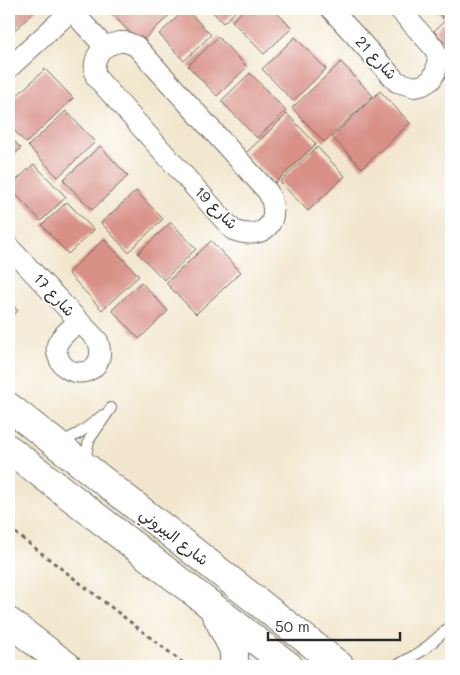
<svg xmlns="http://www.w3.org/2000/svg" width="460" height="675" viewBox="0 0 460 675" font-family="Mali,'Playpen Sans Arabic',sans-serif">
  <rect width="100%" height="100%" fill="#fff"/>
  <filter id="ink" filterUnits="userSpaceOnUse"><feTurbulence type="fractalNoise" baseFrequency=".02" numOctaves="2"/><feDisplacementMap in="SourceGraphic" scale="10" xChannelSelector="R" yChannelSelector="G"/><feConvolveMatrix kernelMatrix="1 2 1 2 8 2 1 2 1" color-interpolation-filters="sRGB"/></filter>
  <filter id="wash" filterUnits="userSpaceOnUse"><feTurbulence type="fractalNoise" baseFrequency=".0096" numOctaves="4" result="noise"/><feDisplacementMap in="SourceGraphic" scale="20" xChannelSelector="R" yChannelSelector="G"/><feGaussianBlur stdDeviation="1.12" result="paint"/><feColorMatrix in="noise" values="0 0 0 0 0 0 0 0 0 0 0 0 0 0 0 0 0 1.4 0 .05"/><feComposite in="paint" operator="in"/></filter>
  <g filter="url(#wash)">
    <rect width="100%" height="100%" fill="#f2e7ce"/>
    <g id="blocks">
      <!-- building -->
      <g fill="#d89087">
        <polygon points="9,9 37,9 9,36"/>
        <polygon points="113,9 176,9 140,43 110,12"/>
        <polygon points="186,9 211,35 184,61 159,34"/>
        <polygon points="210,9 238,9 223,23"/>
        <polygon points="245,9 273,9 292,28 264,54 232,21"/>
        <polygon points="434,9 451,9 451,10 443,18"/>
        <polygon points="451,15 451,49 434,31"/>
        <polygon points="218,37 247,67 217,96 188,66"/>
        <polygon points="295,37 326,69 293,101 262,69"/>
        <polygon points="341,62 373,96 324,142 292,108"/>
        <polygon points="45,69 73,98 26,143 9,125 9,103"/>
        <polygon points="250,73 286,111 257,138 221,101"/>
        <polygon points="380,91 410,123 362,168 332,137"/>
        <polygon points="66,111 95,142 58,177 28,146"/>
        <polygon points="287,114 316,144 275,183 246,153"/>
        <polygon points="9,136 21,148 9,160"/>
        <polygon points="100,146 128,176 92,210 63,180"/>
        <polygon points="317,147 345,176 308,211 280,182"/>
        <polygon points="34,164 66,197 41,221 9,187"/>
        <polygon points="136,191 163,219 128,252 101,223"/>
        <polygon points="67,202 94,230 68,254 42,225"/>
        <polygon points="171,222 196,249 164,280 138,253"/>
        <polygon points="104,239 139,276 102,310 68,273"/>
        <polygon points="211,241 241,272 196,314 166,283"/>
        <polygon points="141,282 168,311 139,339 112,310"/>
        <polygon points="9,301 18,311 9,319"/>
      </g>
    </g>
  </g>
  <g filter="url(#ink)">
    <use href="#blocks" fill-opacity="0" stroke="#716d64" stroke-width="1"/>
    <g fill="none" stroke-linecap="round" stroke-linejoin="round">
      <!-- lane casing -->
      <g stroke="#716d64" stroke-width="12">
        <g id="lane">
          <path d="M58 440C74 441 91 424 103 415"/>
          <polyline points="87,464 85,461 89,440 111,408"/>
          <polyline points="396,666 422,651 451,626"/>
        </g>
      </g>
      <!-- street casing -->
      <g stroke="#716d64" stroke-width="22">
        <g id="street">
          <polyline points="331,9 397,82 415,87 423,85 431,80 436,71 438,57 434,48 399,9"/>
          <polyline points="71,10 104,46"/>
          <path d="M120 42H126L136 46 268 192C283 222 264 242 233 230L96 77C91 57 101 45 120 42Z"/>
          <polyline points="9,68 73,9"/>
          <path d="M9 247 98 341C110 376 66 383 58 356 56 351 56 345 59 341 63 334 73 327 78 322"/>
        </g>
      </g>
      <!-- secondary casing -->
      <g stroke="#716d64" stroke-width="30">
        <g id="secondary">
          <polyline points="9,407 340,666"/>
          <polyline points="9,449 289,666"/>
        </g>
      </g>
      <!-- primary casing -->
      <g stroke="#716d64" stroke-width="30">
        <g id="primary">
          <polyline points="212,606 234,650 234,666"/>
          <polyline points="9,622 67,666"/>
        </g>
      </g>
      <!-- path -->
      <polyline stroke="#716d64" stroke-width="3" stroke-dasharray="4 4" stroke-linecap="butt" points="9,528 187,666"/>
      <!-- lane -->
      <use href="#lane" stroke="#fff" stroke-width="10"/>
      <!-- street -->
      <use href="#street" stroke="#fff" stroke-width="20"/>
      <!-- secondary -->
      <use href="#secondary" stroke="#fff" stroke-width="28"/>
      <!-- primary -->
      <use href="#primary" stroke="#fff" stroke-width="28"/>
    </g>
  </g>
  <g text-anchor="middle" stroke-width="4" stroke-linejoin="round" paint-order="stroke">
    <!-- street labels -->
    <g font-size="15" fill="#2b2b2b" stroke="#fff">
      <text transform="translate(376 58) rotate(47)" y="5">شارع 21</text>
      <text transform="translate(216 208) rotate(45)" y="5">شارع 19</text>
      <text transform="translate(54 295) rotate(47)" y="5">شارع 17</text>
      <text transform="translate(174 537) rotate(38)" y="5">شارع البيروني</text>
    </g>
  </g>
  <!-- margin -->
  <rect width="460" height="675" fill="none" stroke="#fff" stroke-width="30"/>
  <!-- scale -->
  <path d="M268 632v8h132v-8" fill="none" stroke="#2b2b2b" stroke-width="2.5"/>
  <text x="275" y="632" font-size="15" fill="#2b2b2b" stroke="#ffffff" stroke-width="4" paint-order="stroke">50 m</text>
</svg>
